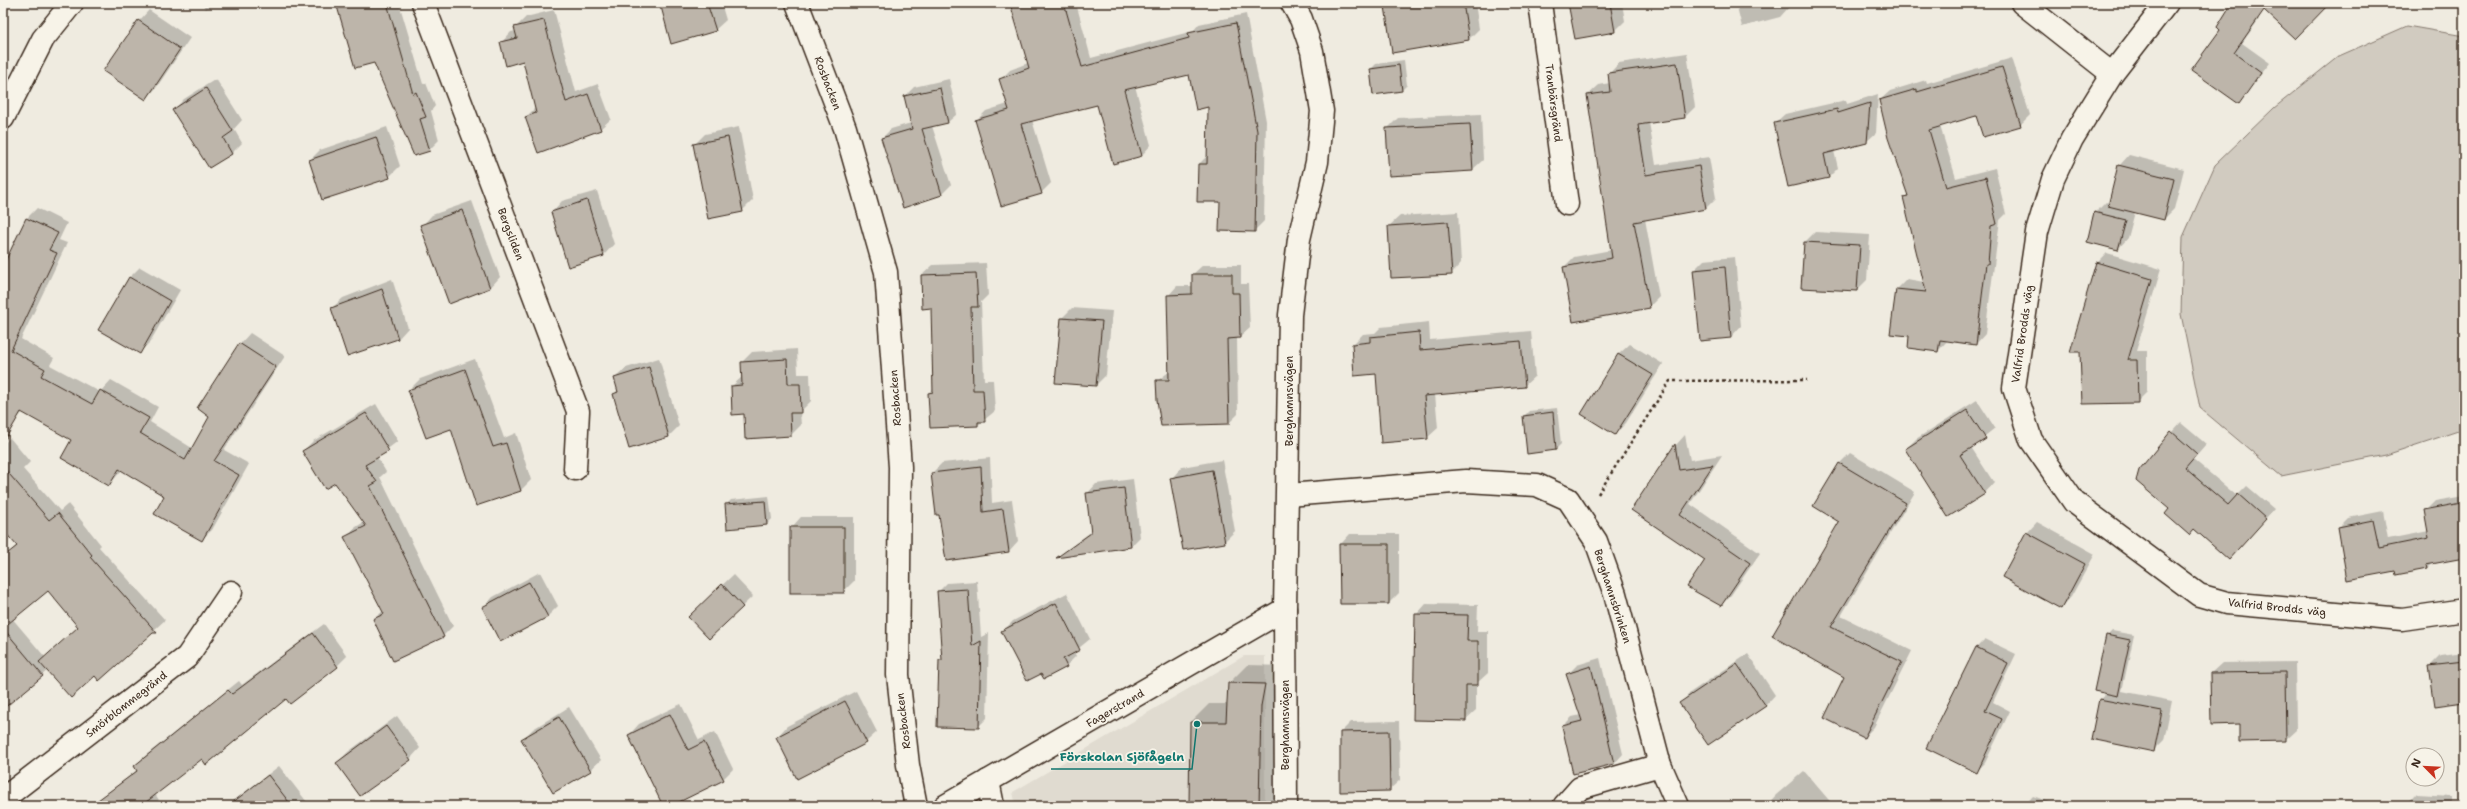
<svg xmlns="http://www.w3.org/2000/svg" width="2467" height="809" viewBox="0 0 2467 809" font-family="'Shantell Sans',sans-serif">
  <rect width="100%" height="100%" fill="#efebe0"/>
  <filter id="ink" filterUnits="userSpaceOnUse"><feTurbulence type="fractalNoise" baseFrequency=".025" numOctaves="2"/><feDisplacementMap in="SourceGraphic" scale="8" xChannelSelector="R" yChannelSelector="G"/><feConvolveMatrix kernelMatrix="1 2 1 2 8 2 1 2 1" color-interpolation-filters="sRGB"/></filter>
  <g filter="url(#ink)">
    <!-- built -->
    <polygon fill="#e0dbd0" points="1244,656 1265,656 1265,806 1016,806 1013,792"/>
    <!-- green -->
    <polygon fill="#d1cbc0" stroke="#867a6f" points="2407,26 2464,36 2464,429 2386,455 2281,476 2200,408 2181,314 2183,237 2215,165 2274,108 2339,56"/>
    <!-- shadow -->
    <g fill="#0003">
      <polygon points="201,3 213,3 206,9"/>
      <polygon points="337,3 399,3 423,84 426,83 435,106 431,111 439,140 429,150"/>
      <polygon points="661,3 721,3 726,20 715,30"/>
      <polygon points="1012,3 1076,3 1091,58 1193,31 1199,24 1246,14 1266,121 1264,221 1254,231 1221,201 1199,164 1208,155 1209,106 1190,73 1135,86 1151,145 1142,155 1113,162 1098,104 1032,120 1051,183 1041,193 976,121 986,111 1008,104 1000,80 1010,70 1028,63"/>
      <polygon points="1390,3 1475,3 1479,29 1469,39 1386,7"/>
      <polygon points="1569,3 1622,3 1625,21 1615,31"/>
      <polygon points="1736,3 1789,3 1790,6 1780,17 1742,27"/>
      <polygon points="2240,7 2259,19 2242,43 2270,63 2239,102 2193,70"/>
      <polygon points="149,10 190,38 156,88 146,99 139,21"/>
      <polygon points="554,10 576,92 598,84 611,119 600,129 526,117 536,107 524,60 501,43 511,32 516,31 515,28 526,17"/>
      <polygon points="1687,53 1695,107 1685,117 1649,122 1656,165 1709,157 1716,198 1706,208 1645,219 1659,297 1649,307 1564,267 1574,257 1611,250 1588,95 1599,85 1610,83 1609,74 1619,63"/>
      <polygon points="2012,58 2030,115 2020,125 1977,114 1940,126 1956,178 1995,168 2006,214 2000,220 1985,334 1976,344 1948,340 1938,351 1910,335 1897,289 1907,279 1924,282 1904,198 1908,194 1880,100 1890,91 1926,80 1927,83"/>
      <polygon points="1404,60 1407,85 1402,90 1374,94 1371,69 1376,64"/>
      <polygon points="216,79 242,120 234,129 242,143 232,153 209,167 174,110 184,99"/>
      <polygon points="949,79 957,114 948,122 932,126 951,185 942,194 903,206 882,138 891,129 911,123 905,96 914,87"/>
      <polygon points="1878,94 1876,133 1866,142 1834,151 1838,168 1829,177 1775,123 1785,114 1846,100 1847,104"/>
      <polygon points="1481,114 1483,160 1472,170 1387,129 1398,118"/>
      <polygon points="387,127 400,166 389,177 310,160 320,150"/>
      <polygon points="739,127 753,200 742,211 694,145 705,134"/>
      <polygon points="2129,155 2184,169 2174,209 2164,219 2135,212 2128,238 2118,249 2095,213 2106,202 2110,203 2119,166"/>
      <polygon points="597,191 614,244 604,255 569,266 552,212 562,201"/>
      <polygon points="472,201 500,277 490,288 450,303 422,226 432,215"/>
      <polygon points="37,208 67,223 59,240 67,243 21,339 54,358 50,365 100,392 111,380 158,407 150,422 192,448 211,416 198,408 240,344 250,333 285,356 224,450 249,464 212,530 201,540 165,496 122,470 109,485 73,439 23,412 15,420 3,414 3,268 27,218"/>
      <polygon points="1458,212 1461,263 1451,274 1389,226 1400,216"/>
      <polygon points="1815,232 1870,235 1867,280 1857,290 1805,242"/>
      <polygon points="2107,253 2161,269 2136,351 2147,351 2147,392 2137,402 2097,263"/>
      <polygon points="1735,257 1741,326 1731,337 1694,270 1704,260"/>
      <polygon points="986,263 988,295 981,302 984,380 993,380 995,411 978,425 929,393 934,388 932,307 922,275 933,265"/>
      <polygon points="1203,265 1241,265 1241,284 1248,284 1250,328 1240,337 1237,338 1238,414 1229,423 1157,381 1170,371 1168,296 1177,286 1193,286 1193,274"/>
      <polygon points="140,267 180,290 150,342 140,352 100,329 130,277"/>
      <polygon points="392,279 408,328 398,339 332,308 343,298"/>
      <polygon points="1072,308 1112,311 1106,375 1096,385 1062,318"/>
      <polygon points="1429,322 1430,340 1531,331 1535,376 1524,386 1435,394 1438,428 1427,438 1353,344 1363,334 1375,333 1381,327"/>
      <polygon points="1630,344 1663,364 1626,423 1615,434 1582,413 1619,354"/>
      <polygon points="797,349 798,374 810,374 811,401 800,412 801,425 791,435 745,413 732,386 743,376 742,362 752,352"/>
      <polygon points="659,358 679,426 669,436 630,448 614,394 619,389 615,378 626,368"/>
      <polygon points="475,359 504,438 516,433 531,480 521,490 476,505 451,428 409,390 420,379"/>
      <polygon points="1977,400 1995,428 1971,447 1994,483 1984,494 1906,449 1916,439"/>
      <polygon points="376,404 398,441 377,457 386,472 380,477 453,626 443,636 374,619 383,611 346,537 356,527 364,522 336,482 303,451 313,441"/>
      <polygon points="1557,408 1561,444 1556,449 1524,416 1529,411"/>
      <polygon points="2181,423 2206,444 2193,459 2237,496 2247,486 2274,509 2229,559 2170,509 2139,470"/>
      <polygon points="1685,435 1690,460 1722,455 1690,504 1760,553 1731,595 1721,605 1707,559 1632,510 1676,445"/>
      <polygon points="10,438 30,462 23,469 60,511 68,504 101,545 99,547 165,620 99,680 95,675 48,670 3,708 3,624 11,617 45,657 79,627 48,590 3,570 3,558 17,545 3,529 3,444"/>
      <polygon points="1850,453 1915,492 1841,616 1912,651 1874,727 1864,737 1845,677 1774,636 1840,521 1814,506 1840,463"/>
      <polygon points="990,458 992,503 1012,500 1018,541 1009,551 947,560 932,473 942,463"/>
      <polygon points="1222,460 1235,531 1224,542 1172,478 1182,467"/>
      <polygon points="1133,479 1140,537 1131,546 1059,556 1092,531 1087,494 1096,484"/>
      <polygon points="769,496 772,519 767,524 726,505 731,500"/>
      <polygon points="2464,496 2464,557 2433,563 2427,569 2396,570 2339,527 2348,518 2383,511 2388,539 2429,531 2425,511 2435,501"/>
      <polygon points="801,517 854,517 854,581 843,592 791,528"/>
      <polygon points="2037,522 2095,554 2071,597 2061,608 2027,533"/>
      <polygon points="1350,534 1399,534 1399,593 1389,603 1340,545"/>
      <polygon points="540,572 558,606 548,616 500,641 483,608 493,597"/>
      <polygon points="733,575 753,596 709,638 699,607"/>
      <polygon points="977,581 981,637 989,633 987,718 978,727 940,661 943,658 938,592 947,583"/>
      <polygon points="1067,593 1090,639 1074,652 1076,656 1066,666 1042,673 1003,631 1013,621"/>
      <polygon points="1426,604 1478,605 1477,631 1488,631 1488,673 1476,684 1476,710 1465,720 1416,615"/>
      <polygon points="324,624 347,656 337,666 290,702 287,698 202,758 155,794 159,800 153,806 91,806 137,770 135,766 145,756 239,681 242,685"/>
      <polygon points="2112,631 2134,635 2122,691 2172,701 2164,740 2154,750 2093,739 2100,699 2107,693 2107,636"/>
      <polygon points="1985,639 2016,654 1993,702 2010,711 1985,763 1976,772 1976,648"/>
      <polygon points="2464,653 2464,701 2430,667 2441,656"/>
      <polygon points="1748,654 1775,695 1765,706 1681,703 1691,692"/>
      <polygon points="1600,658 1623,754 1614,764 1563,726 1572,717 1581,715 1567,675 1577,665"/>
      <polygon points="2295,662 2296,730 2285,740 2211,673 2222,663"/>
      <polygon points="1247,665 1282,666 1277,806 1190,806 1191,722 1209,704 1228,704 1229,683"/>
      <polygon points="856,691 877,732 866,742 777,737 787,726"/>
      <polygon points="681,704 699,740 715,732 733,769 723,779 669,806 664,806 629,735 639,724"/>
      <polygon points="569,707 601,760 590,770 523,739 533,729"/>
      <polygon points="397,716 420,748 410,759 337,763 348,752"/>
      <polygon points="1399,721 1400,780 1389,790 1341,732 1351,722"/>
      <polygon points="279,766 310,806 228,806 232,802"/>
      <polygon points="1804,771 1834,806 1766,806 1776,795"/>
      <polygon points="2417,794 2452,796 2452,806 2406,806"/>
      <polygon points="2033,796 2061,806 2024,806"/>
      <polygon points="525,799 528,806 509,806"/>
      <polygon points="1874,800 1889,806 1868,806"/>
    </g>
    <!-- building -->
    <g fill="#bdb5aa" stroke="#3b2a1e">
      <polygon points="336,3 387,3 413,94 416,92 426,117 420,119 430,151 414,156 374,63 355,68"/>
      <polygon points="660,3 707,3 716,31 671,44"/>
      <polygon points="1010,3 1064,3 1082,67 1189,38 1188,33 1236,23 1257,131 1255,232 1219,231 1220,202 1197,202 1198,164 1207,164 1208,107 1196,110 1189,75 1124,90 1142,156 1113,164 1097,105 1021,124 1042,194 1001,206 975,120 1009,110 999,79 1029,68"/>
      <polygon points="1405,3 1463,3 1469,40 1392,53 1385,6"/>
      <polygon points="1568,3 1610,3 1615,32 1575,39"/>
      <polygon points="2232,3 2330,3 2295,39 2264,10 2234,53 2261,73 2239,104 2191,70 2220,30 2217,27"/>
      <polygon points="138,20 180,49 146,100 103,71"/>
      <polygon points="544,20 566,102 588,94 601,130 538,153 525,117 536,113 523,61 506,66 500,42 517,38 514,27"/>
      <polygon points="1677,63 1685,118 1638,125 1646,175 1699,166 1706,209 1634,222 1650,308 1573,322 1563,267 1612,258 1587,95 1610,92 1608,73"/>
      <polygon points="1399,65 1402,91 1373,95 1370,69"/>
      <polygon points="2002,67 2021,126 1983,137 1976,116 1929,130 1946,187 1986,177 1997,224 1991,226 1988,264 1986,264 1976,345 1940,340 1938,352 1908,348 1909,336 1890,334 1896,289 1926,292 1903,197 1908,196 1888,138 1879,100 1917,89 1917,92"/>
      <polygon points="206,88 233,131 223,138 232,154 209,168 172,110"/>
      <polygon points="940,88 948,123 922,129 942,195 903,208 881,138 912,129 904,96"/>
      <polygon points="1870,103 1867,143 1824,154 1829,178 1788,187 1774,123 1837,109 1838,113"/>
      <polygon points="1470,124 1473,171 1389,176 1386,128"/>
      <polygon points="376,137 390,178 322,200 309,160"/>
      <polygon points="728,137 743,212 708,219 693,144"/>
      <polygon points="2118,165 2174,179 2164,220 2108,206"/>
      <polygon points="587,200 604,256 568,267 551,212"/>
      <polygon points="462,210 490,288 449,304 420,225"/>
      <polygon points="2094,212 2126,220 2118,250 2087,242"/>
      <polygon points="26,218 58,233 49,250 57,253 11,350 45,369 41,376 92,404 100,390 149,418 140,433 185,460 209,417 197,408 239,343 276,367 214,461 239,475 202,541 154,514 164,496 119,469 109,486 61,458 71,440 21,412 3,443 3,266"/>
      <polygon points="1448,222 1452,275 1391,278 1388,226"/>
      <polygon points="1804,242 1860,245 1857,291 1801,288"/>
      <polygon points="2096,262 2152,279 2128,360 2137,360 2138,403 2082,404 2080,352 2070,352"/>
      <polygon points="1725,267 1731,338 1700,341 1693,270"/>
      <polygon points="976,273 978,307 971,307 973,390 983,390 985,422 978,422 978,426 930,428 928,393 933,392 931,308 922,309 921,275"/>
      <polygon points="1192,274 1232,274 1232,293 1239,293 1240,338 1227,339 1229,424 1161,426 1157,400 1156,380 1169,380 1167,295 1192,294"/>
      <polygon points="129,277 170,301 140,354 98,330"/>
      <polygon points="382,289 398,339 347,356 331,308"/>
      <polygon points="1061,318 1102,321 1096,386 1055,383"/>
      <polygon points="1419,332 1420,350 1521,341 1525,387 1424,396 1428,439 1381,443 1376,374 1354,376 1352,344 1370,342 1370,337"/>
      <polygon points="1618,354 1653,375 1615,435 1581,414"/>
      <polygon points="787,359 788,384 800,384 801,413 790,413 791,436 745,439 744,414 732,415 731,386 742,385 741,362"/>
      <polygon points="649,367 669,437 629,449 613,394 618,392 614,378"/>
      <polygon points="465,369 493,447 506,443 521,491 476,506 451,429 426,438 408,390"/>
      <polygon points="1967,410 1986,439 1960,455 1985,494 1948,517 1905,449"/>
      <polygon points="1553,412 1556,450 1527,454 1523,416"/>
      <polygon points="366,413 389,451 365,465 377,482 370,486 444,637 393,661 373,619 384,614 344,537 366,526 335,483 325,489 302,451"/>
      <polygon points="2171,431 2197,454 2185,468 2228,505 2238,494 2266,519 2229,560 2194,529 2189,535 2165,514 2169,509 2136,481 2139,470"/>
      <polygon points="1675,444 1679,470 1713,465 1680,515 1750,563 1721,606 1687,587 1705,560 1631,510"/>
      <polygon points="1839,463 1906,503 1831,627 1902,662 1864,738 1824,718 1844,677 1772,636 1839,522 1813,506"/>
      <polygon points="3,467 49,520 58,513 92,555 90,557 157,633 153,633 99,681 95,676 71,698 39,662 78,627 48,591 3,628 3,557 17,546 3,530"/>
      <polygon points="981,467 983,512 1003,509 1009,552 946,561 939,515 936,515 931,473"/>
      <polygon points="1212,470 1225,543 1183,550 1170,478"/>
      <polygon points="1124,488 1131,547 1056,558 1091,533 1086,493"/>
      <polygon points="765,501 767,525 727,529 725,504"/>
      <polygon points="2461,503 2464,522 2464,558 2426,565 2427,569 2396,575 2395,571 2347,580 2338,527 2373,520 2379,548 2429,538 2424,510"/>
      <rect x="790" y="527" width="54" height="66"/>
      <polygon points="2026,532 2085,564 2061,609 2002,577"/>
      <polygon points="1339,544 1389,544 1389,604 1340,604"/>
      <polygon points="529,582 548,617 500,642 482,607"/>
      <polygon points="722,584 743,607 709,639 688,617"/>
      <polygon points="968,589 972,646 981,641 979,728 937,727 939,660 942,660 937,591"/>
      <polygon points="1056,603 1080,650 1063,659 1067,667 1044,679 1041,674 1027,681 1001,631"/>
      <polygon points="1415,614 1468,615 1467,641 1478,641 1478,685 1466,685 1466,721 1413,720"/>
      <polygon points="3,628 43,676 3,709"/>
      <polygon points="313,633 338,667 290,704 286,699 206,765 202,759 141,806 90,806 137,771 134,766 228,690 232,694"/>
      <polygon points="2106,635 2130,640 2118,696 2094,691"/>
      <polygon points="1976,647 2008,663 1985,711 2002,719 1977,773 1926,748"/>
      <polygon points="2464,662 2464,702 2435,706 2429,666"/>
      <polygon points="1737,664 1766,706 1708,745 1679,703"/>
      <polygon points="1591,666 1614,764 1573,774 1562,726 1582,721 1566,674"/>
      <polygon points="2285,672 2286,741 2239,742 2239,724 2211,725 2210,673"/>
      <polygon points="1228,683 1265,684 1261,706 1259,806 1189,806 1190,722 1226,722"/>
      <polygon points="2099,699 2162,711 2154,752 2091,739"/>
      <polygon points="845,701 867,743 797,779 776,737"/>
      <polygon points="670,714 688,750 704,742 724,780 671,806 663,806 628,735"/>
      <polygon points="559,717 591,771 553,793 521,739"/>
      <polygon points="386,726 411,760 360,796 336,763"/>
      <polygon points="1389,731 1390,791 1340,792 1340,732"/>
      <polygon points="268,775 292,806 228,806"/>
    </g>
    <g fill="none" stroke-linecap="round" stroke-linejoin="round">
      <!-- minor casing -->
      <g stroke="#3b2a1e" stroke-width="25">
        <g id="minor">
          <polyline points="423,3 578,411 575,469"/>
          <polyline points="797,3 845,128 886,272 900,467 898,675 908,765 916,806"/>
          <polyline points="1540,3 1567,204"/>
          <polyline points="2022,3 2112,74"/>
          <polyline points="2167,3 2112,74 2072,139 2053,179 2037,232 2014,388 2031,440 2074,502 2199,595 2227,603 2402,619 2464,610"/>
          <polyline points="3,118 43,39 72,3"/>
          <polyline points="1288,495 1466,481 1537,485 1568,499 1596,541 1615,594 1660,765 1678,806"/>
          <polyline points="988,781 993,806"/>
          <polyline points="3,799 187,657 231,592"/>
          <polyline points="945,806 1285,609"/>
          <polyline points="1286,806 1285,609 1290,315 1299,239 1317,162 1322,111 1312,51 1301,19 1292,3"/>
          <polyline points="1564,806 1580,788 1660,765"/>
        </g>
      </g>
      <!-- path -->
      <polyline stroke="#3b2a1e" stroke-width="2.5" stroke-dasharray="3 3" stroke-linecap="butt" points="1598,494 1670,381 1807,380"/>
      <!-- minor -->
      <use href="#minor" stroke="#f7f3e8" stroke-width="22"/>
    </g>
  </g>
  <g text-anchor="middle" stroke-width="3.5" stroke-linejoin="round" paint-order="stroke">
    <!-- street labels -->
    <g font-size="11" fill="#3b2a1e" stroke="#f7f3e8">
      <text transform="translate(828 83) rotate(69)" y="4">Rosbacken</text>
      <text transform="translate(1554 103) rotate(83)" y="4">Tranbärsgränd</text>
      <text transform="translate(511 234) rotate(69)" y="4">Bergsliden</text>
      <text transform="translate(2022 334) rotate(-82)" y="4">Valfrid Brodds väg</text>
      <text transform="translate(895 398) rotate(-94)" y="4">Rosbacken</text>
      <text transform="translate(1289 401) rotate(-90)" y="4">Berghamnsvägen</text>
      <text transform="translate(1613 596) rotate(72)" y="4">Berghamnsbrinken</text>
      <text transform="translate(2277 607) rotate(6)" y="4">Valfrid Brodds väg</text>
      <text transform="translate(126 704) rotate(-38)" y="4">Smörblommegränd</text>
      <text transform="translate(1115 708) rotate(-30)" y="4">Fagerstrand</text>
      <text transform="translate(903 721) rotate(-97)" y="4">Rosbacken</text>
      <text transform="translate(1285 725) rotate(-90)" y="4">Berghamnsvägen</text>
    </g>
  </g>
  <!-- callouts -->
  <path fill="none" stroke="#0f766e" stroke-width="1.5" d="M1197 724L1192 769H1051"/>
  <circle fill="#0f766e" stroke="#f7f3e8" stroke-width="1.5" cx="1197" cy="724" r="4"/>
  <g font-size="12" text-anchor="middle" font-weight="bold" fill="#0f766e" stroke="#f7f3e8" stroke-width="3.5" stroke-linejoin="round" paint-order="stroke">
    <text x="1122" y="761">Förskolan Sjöfågeln</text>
  </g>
  <!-- margin -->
  <rect width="2467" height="809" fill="none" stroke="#f7f3e8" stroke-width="16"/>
  <rect x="8" y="8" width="2451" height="793" fill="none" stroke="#3b2a1e" stroke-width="1.5" filter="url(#ink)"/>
  <!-- north arrow -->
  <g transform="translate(2425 767) rotate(294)"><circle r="19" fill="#f7f3e8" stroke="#aca397"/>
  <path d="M0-3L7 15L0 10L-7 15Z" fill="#c8321e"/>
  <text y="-6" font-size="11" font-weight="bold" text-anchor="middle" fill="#3b2a1e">N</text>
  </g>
</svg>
